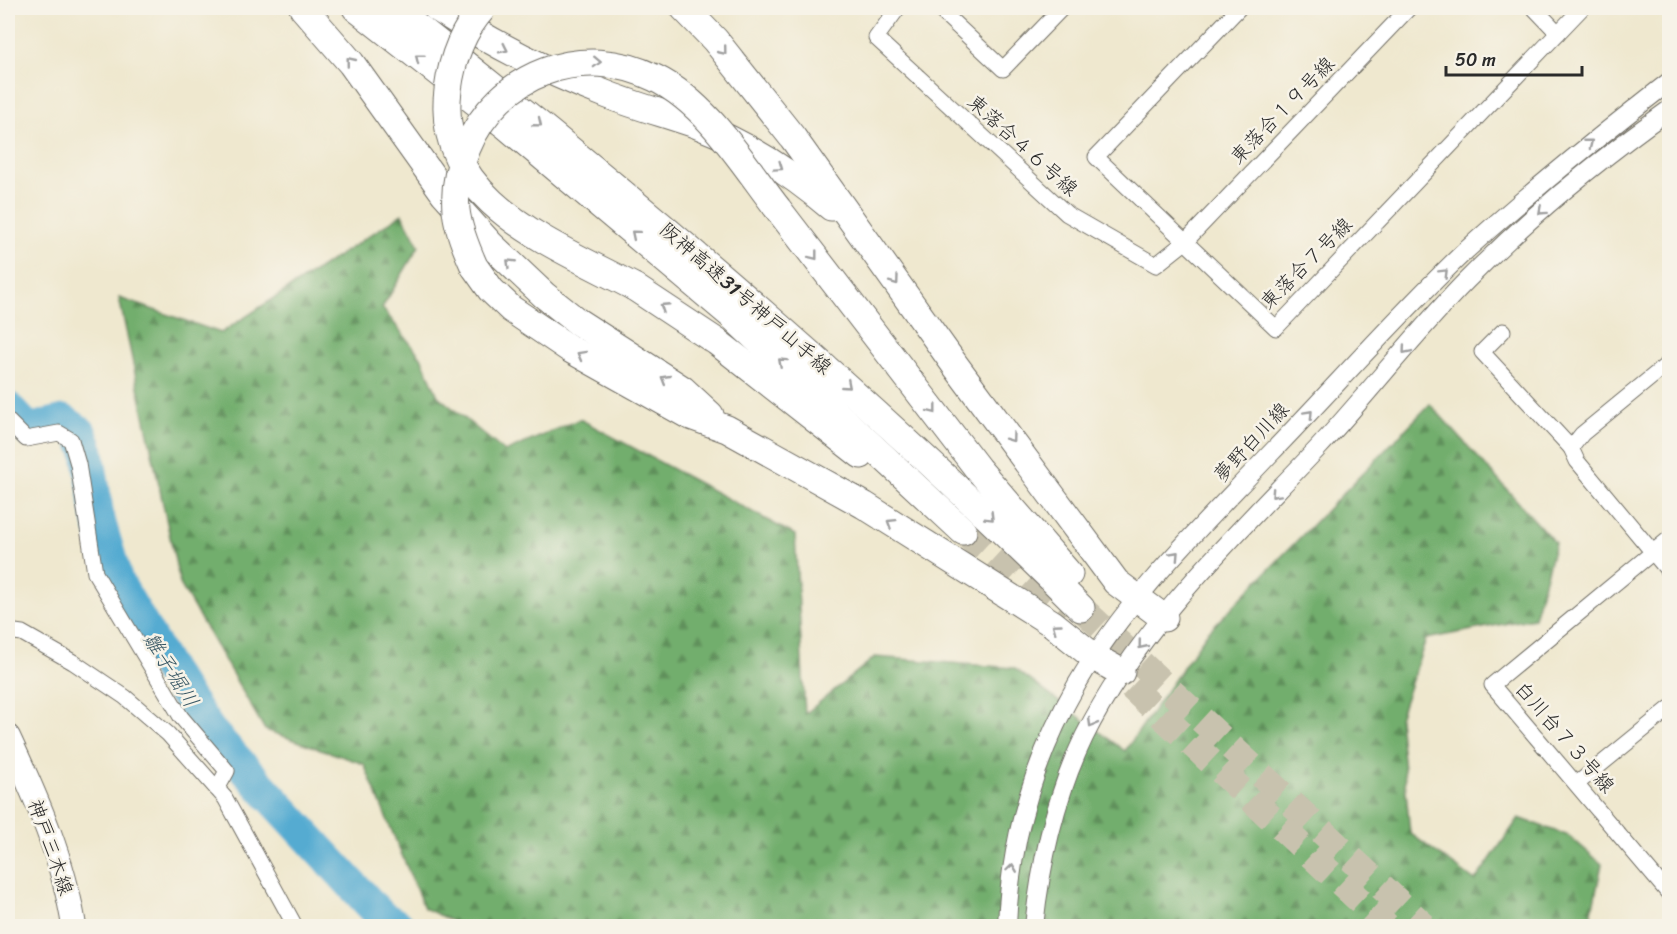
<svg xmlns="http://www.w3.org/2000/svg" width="1677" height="934" viewBox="0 0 1677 934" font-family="Sriracha,'Klee One',sans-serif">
  <defs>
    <pattern id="forest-firs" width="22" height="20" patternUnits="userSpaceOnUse" patternTransform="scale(1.5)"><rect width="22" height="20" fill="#72ae6d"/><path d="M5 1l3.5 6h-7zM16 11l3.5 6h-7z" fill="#5e8e5a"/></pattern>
  </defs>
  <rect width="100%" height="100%" fill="#f7f3e8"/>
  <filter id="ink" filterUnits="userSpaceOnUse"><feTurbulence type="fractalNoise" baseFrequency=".0167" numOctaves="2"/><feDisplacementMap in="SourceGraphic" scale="12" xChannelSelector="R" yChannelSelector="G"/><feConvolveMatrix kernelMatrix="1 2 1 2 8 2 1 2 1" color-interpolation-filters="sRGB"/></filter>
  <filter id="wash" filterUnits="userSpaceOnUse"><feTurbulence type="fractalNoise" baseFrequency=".008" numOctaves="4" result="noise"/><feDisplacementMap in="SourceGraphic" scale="24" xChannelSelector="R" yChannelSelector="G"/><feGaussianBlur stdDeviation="1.35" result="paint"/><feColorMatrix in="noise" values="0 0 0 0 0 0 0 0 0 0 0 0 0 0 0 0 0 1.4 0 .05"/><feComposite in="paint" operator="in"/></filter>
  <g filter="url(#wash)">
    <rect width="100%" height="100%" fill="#efe8cf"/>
    <!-- forest -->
    <polygon fill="url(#forest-firs)" stroke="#4e6c4c" stroke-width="1.5" points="402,214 419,246 382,308 421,357 438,396 505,452 580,419 795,535 805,714 875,657 1014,668 1125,751 1206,634 1430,404 1555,543 1534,618 1426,639 1399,718 1410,833 1475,881 1519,818 1569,836 1602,864 1589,926 462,926 424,908 364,764 265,730 180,584 119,298 221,333"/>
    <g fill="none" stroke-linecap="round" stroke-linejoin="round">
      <!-- river -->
      <polyline stroke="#54abd1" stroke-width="33" points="8,408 29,430 64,421 80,432 88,452 98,517 117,581 169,671 210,731 382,917 398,926"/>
    </g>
  </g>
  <g filter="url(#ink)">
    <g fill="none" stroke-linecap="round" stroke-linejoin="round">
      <!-- motorway-tunnel -->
      <g stroke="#c8c2ae" stroke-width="27" stroke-dasharray="27 14" stroke-linecap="butt">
        <polyline points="963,531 1060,620"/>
        <polyline points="1081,608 1424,926"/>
        <polyline points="1101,659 1387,926"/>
      </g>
      <!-- minor casing -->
      <g stroke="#706d64" stroke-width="17">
        <g id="minor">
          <polyline points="898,8 876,38 1067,214 1156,265 1185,242 1409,8"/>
          <polyline points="938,8 1003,69 1062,8"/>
          <polyline points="1239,8 1096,157 1276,328 1582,8"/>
          <polyline points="1534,8 1558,33"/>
          <polyline points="1503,331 1482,352 1571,448"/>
          <polyline points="1670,362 1582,434 1571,448 1577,461 1670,573"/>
          <polyline points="8,421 26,439 59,433 71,440 78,464 95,573 181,717 227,771 217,789"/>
          <polyline points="1670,538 1492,685 1670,895"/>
          <polyline points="8,631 22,633 73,662 125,697 168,734 225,798 295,926"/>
          <polyline points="1578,783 1670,708"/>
        </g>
      </g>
      <!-- tertiary casing -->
      <g stroke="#706d64" stroke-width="20">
        <g id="tertiary">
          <path d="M1007 926C1010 840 1034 759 1077 684 1127 598 1201 527 1269 455 1333 389 1394 319 1461 255 1528 193 1598 137 1670 81"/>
          <path d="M1034 926C1041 861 1055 797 1084 737 1139 626 1234 537 1318 448 1369 393 1414 334 1466 281 1528 218 1598 160 1670 109"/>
        </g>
      </g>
      <!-- primary casing -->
      <g stroke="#706d64" stroke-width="26">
        <path id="primary" d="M8 737C36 797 64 860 74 926"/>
      </g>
      <!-- motorway casing -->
      <g stroke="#706d64" stroke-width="29">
        <g id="motorway">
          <polyline points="303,8 351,63 444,193 490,244 544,295 578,322 682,389 710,415"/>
          <polyline points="356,8 504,124 731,315 963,531"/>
          <path d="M394 8C633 196 865 393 1081 608"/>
          <path d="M437 8C491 43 547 72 608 95 636 106 666 114 695 124 745 143 790 172 831 207"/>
          <polyline points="684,8 715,40 793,138 955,365 1116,582 1164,618"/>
          <polyline points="778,209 978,469 1069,574"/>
          <polyline points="474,266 491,290 511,309 570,349 688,415 727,429 864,505 1053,624 1094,657 1121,672"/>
          <polyline points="634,287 717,342 861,455"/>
        </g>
      </g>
      <!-- minor -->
      <use href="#minor" stroke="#fff" stroke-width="15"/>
      <!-- tertiary -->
      <use href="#tertiary" stroke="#fff" stroke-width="18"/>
      <!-- primary -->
      <use href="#primary" stroke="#fff" stroke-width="24"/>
      <!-- motorway -->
      <use href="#motorway" stroke="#fff" stroke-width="27"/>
      <!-- motorway-bridge casing -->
      <g stroke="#706d64" stroke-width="29" stroke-linecap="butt">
        <g id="motorway-bridge">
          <path d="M483 8C462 31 452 59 448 90 434 201 554 244 634 287"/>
          <path d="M474 266C466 248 458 229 456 210 454 188 459 167 467 148 498 73 582 42 655 78 708 104 743 164 778 209"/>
        </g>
      </g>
      <!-- motorway-bridge -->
      <use href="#motorway-bridge" stroke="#fff" stroke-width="27"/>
    </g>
    <!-- one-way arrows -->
    <defs><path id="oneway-chevron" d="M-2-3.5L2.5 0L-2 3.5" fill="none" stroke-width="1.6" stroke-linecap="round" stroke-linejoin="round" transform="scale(1.5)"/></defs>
    <g stroke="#a0a0a0">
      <use href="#oneway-chevron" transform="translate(504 49) rotate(26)"/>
      <use href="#oneway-chevron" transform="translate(723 51) rotate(51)"/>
      <use href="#oneway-chevron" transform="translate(419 58) rotate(-142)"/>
      <use href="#oneway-chevron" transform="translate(350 61) rotate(-129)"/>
      <use href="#oneway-chevron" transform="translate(597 62) rotate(2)"/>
      <use href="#oneway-chevron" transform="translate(538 123) rotate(39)"/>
      <use href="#oneway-chevron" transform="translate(1589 143) rotate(-38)"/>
      <use href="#oneway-chevron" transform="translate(779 167) rotate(35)"/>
      <use href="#oneway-chevron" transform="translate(1542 211) rotate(138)"/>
      <use href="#oneway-chevron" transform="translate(635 234) rotate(-140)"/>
      <use href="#oneway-chevron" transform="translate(814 256) rotate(52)"/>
      <use href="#oneway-chevron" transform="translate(510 263) rotate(-136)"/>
      <use href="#oneway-chevron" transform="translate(1444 273) rotate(-45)"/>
      <use href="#oneway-chevron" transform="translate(895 281) rotate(54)"/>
      <use href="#oneway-chevron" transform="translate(664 307) rotate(-147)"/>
      <use href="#oneway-chevron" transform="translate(1406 350) rotate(130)"/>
      <use href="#oneway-chevron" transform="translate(581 355) rotate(-151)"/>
      <use href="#oneway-chevron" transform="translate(782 362) rotate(-138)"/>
      <use href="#oneway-chevron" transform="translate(665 379) rotate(-149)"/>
      <use href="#oneway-chevron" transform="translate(847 385) rotate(41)"/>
      <use href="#oneway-chevron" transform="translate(933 410) rotate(52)"/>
      <use href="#oneway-chevron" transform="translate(1309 414) rotate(-47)"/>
      <use href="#oneway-chevron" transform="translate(1011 438) rotate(54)"/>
      <use href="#oneway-chevron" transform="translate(1275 494) rotate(133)"/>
      <use href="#oneway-chevron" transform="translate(990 517) rotate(45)"/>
      <use href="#oneway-chevron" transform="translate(891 523) rotate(-148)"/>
      <use href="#oneway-chevron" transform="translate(1175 555) rotate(-47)"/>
      <use href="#oneway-chevron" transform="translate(1056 627) rotate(-144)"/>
      <use href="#oneway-chevron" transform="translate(1142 645) rotate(129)"/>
      <use href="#oneway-chevron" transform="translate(1092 723) rotate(120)"/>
      <use href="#oneway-chevron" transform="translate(1012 868) rotate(-82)"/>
    </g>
  </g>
  <g text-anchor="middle" stroke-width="5" stroke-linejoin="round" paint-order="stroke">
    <!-- street labels -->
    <g font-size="20" fill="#2b2b2b" stroke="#f7f3e8">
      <text transform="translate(1282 110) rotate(-46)" y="7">東落合１９号線</text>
      <text transform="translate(1023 145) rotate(42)" y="7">東落合４６号線</text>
      <text transform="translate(1306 263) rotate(-45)" y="7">東落合７号線</text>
      <text transform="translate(746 298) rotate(41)" y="7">阪神高速31号神戸山手線</text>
      <text transform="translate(1251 442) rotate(-47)" y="7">夢野白川線</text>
      <text transform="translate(1565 737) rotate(49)" y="7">白川台７３号線</text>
      <text transform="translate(51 847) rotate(71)" y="7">神戸三木線</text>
    </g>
    <!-- water labels -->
    <g font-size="21" font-style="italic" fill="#395865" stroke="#f7f3e8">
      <text transform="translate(171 670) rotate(58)" y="7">雛子堀川</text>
    </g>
  </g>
  <!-- margin -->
  <rect width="1677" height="934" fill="none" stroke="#f7f3e8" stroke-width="30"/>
  <!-- scale -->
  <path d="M1446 66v9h136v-9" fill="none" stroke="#2b2b2b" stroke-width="3"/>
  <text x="1455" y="66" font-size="18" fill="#2b2b2b" stroke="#f7f3e8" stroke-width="4.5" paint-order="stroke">50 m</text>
</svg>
